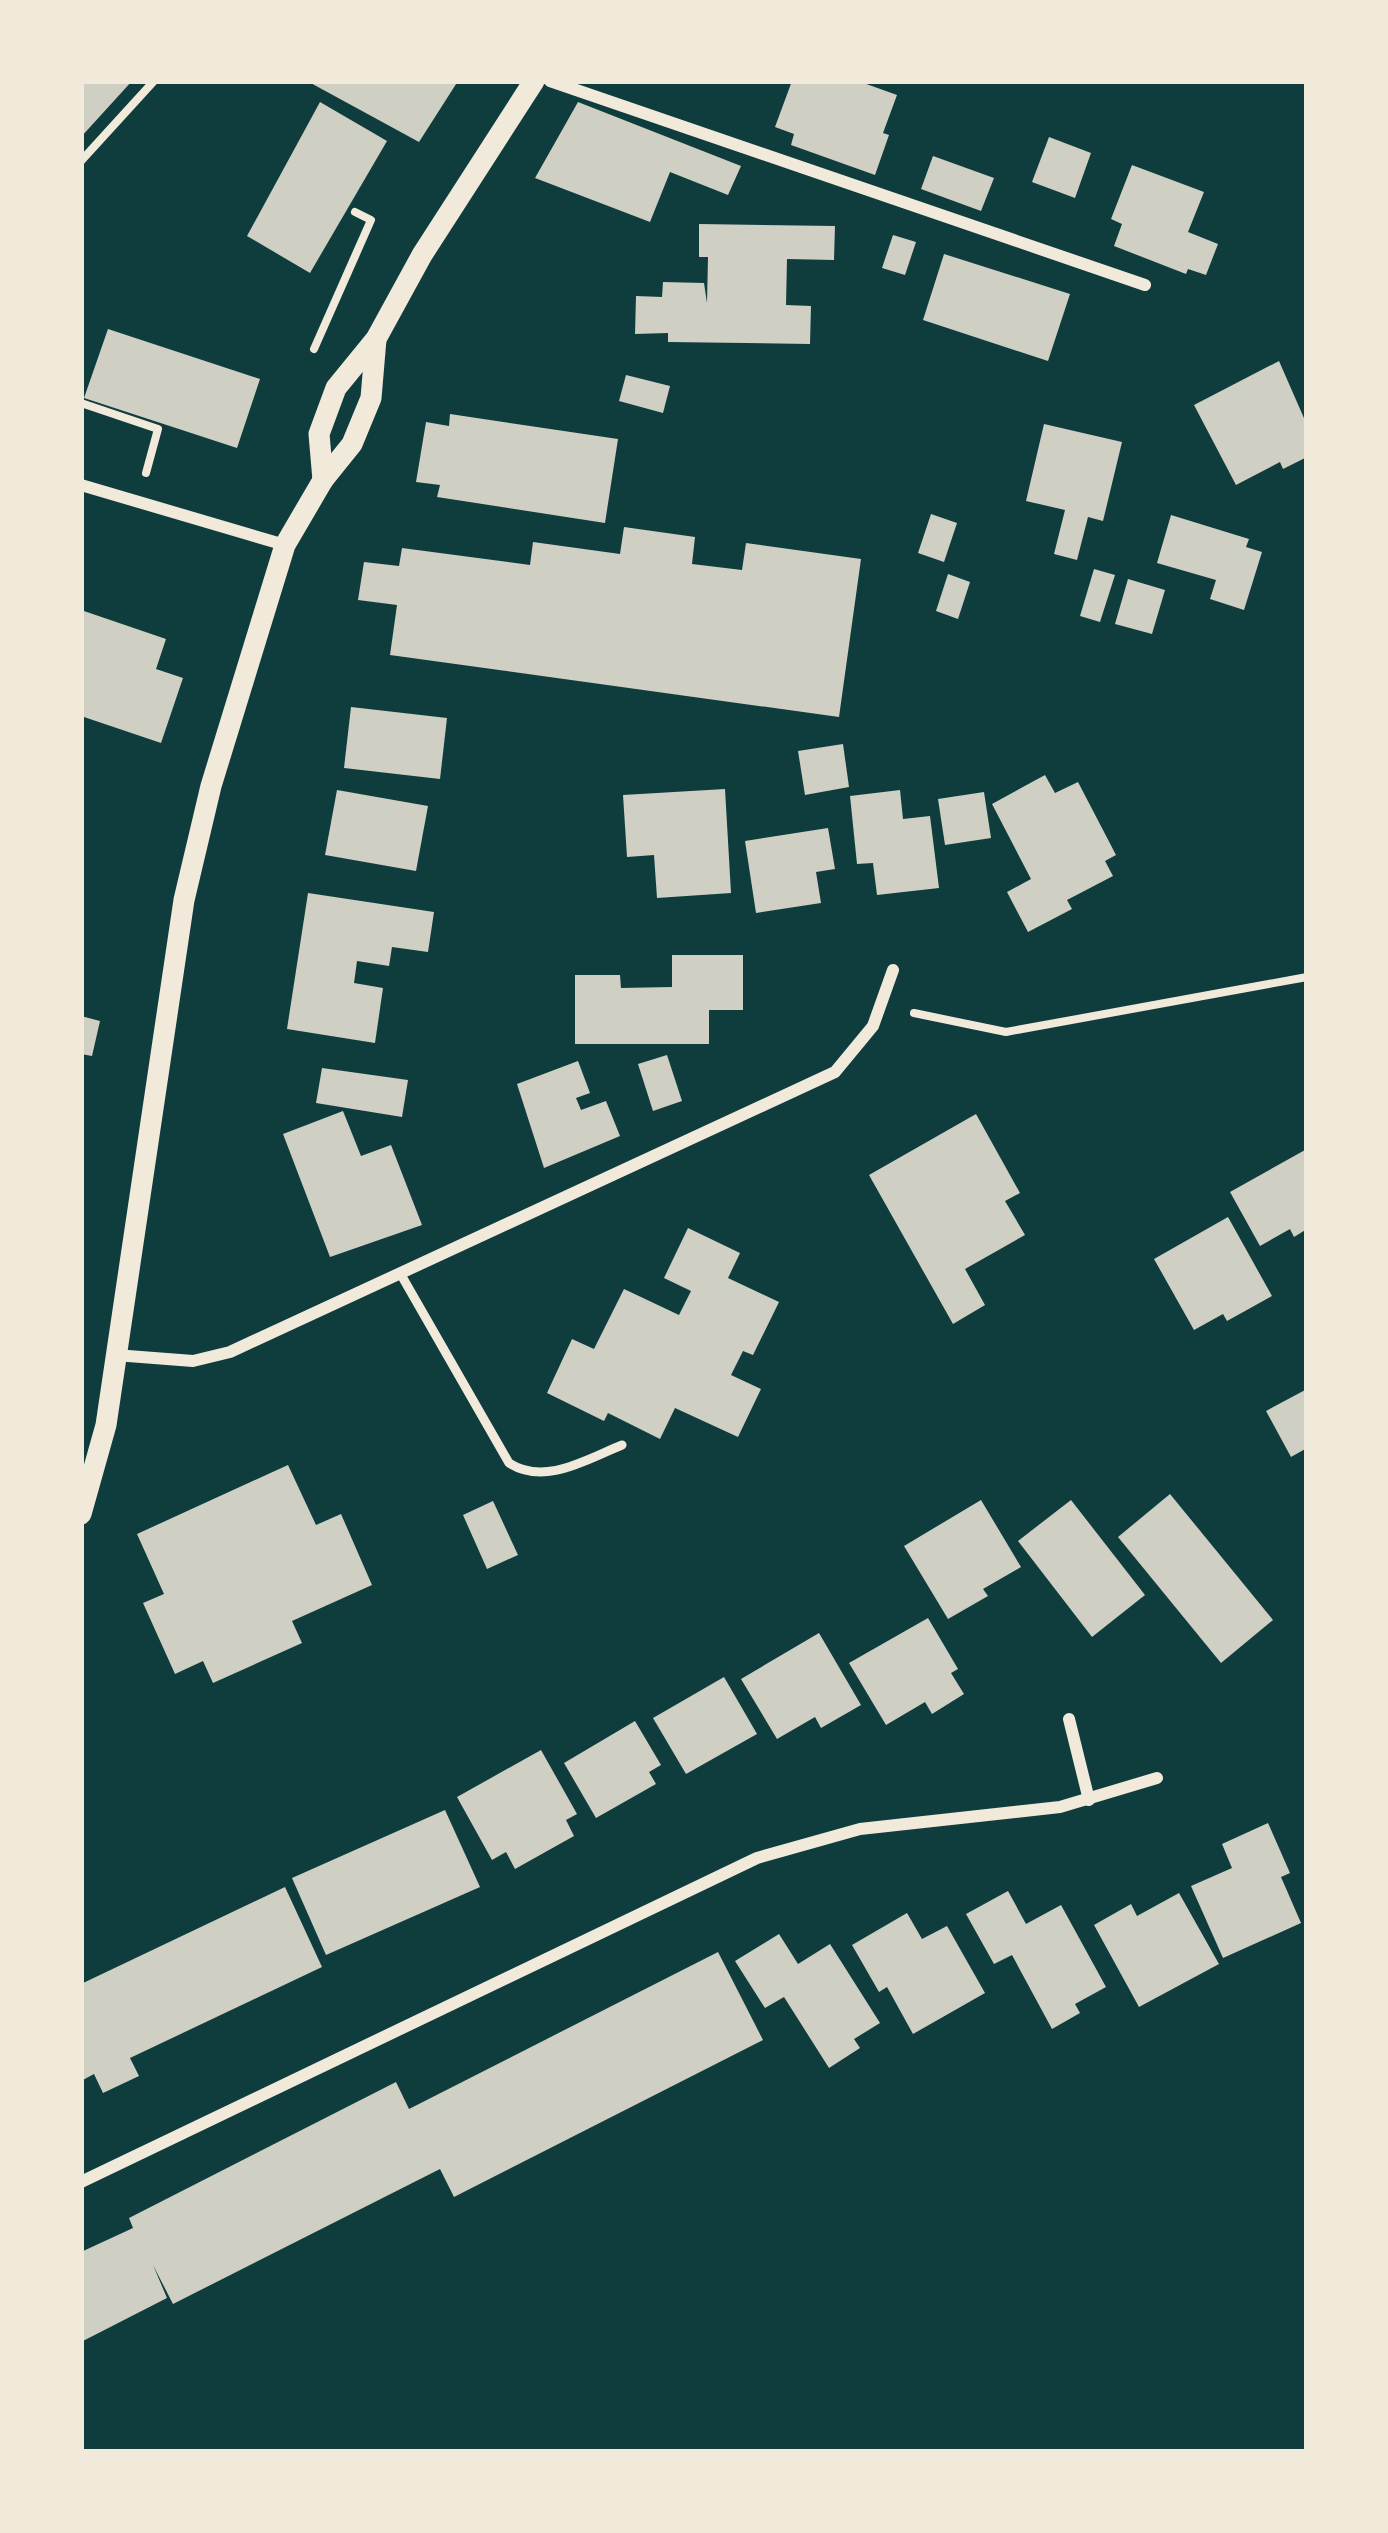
<svg xmlns="http://www.w3.org/2000/svg" width="1388" height="2533" viewBox="0 0 1388 2533" font-family="Figtree,sans-serif">
  <rect width="100%" height="100%" fill="#0f3d3e"/>
  <!-- building -->
  <g fill="#cfcfc3">
    <polygon points="81,81 132,81 81,137"/>
    <polygon points="307,81 458,81 419,142"/>
    <polygon points="792,81 858,81 897,95 883,133 889,135 875,175 791,145 794,134 775,127"/>
    <polygon points="320,102 387,141 310,273 247,236"/>
    <polygon points="578,102 741,166 728,195 670,172 650,222 535,178"/>
    <polygon points="1049,137 1091,153 1075,198 1032,182"/>
    <polygon points="933,156 994,178 981,211 921,189"/>
    <polygon points="1132,165 1204,192 1188,232 1218,244 1206,275 1188,269 1186,274 1114,246 1122,224 1111,219"/>
    <polygon points="699,224 835,226 834,260 787,259 786,305 811,306 810,344 668,342 668,333 635,334 636,296 662,297 663,282 704,283 707,303 708,257 699,257"/>
    <polygon points="893,235 916,242 905,275 882,268"/>
    <polygon points="944,254 1070,294 1048,361 923,320"/>
    <polygon points="108,329 260,379 237,448 84,398"/>
    <polygon points="1279,361 1307,425 1307,457 1283,469 1280,462 1236,485 1194,405"/>
    <polygon points="626,375 670,386 663,413 619,401"/>
    <polygon points="450,414 618,439 605,523 437,497 440,485 416,482 426,422 449,426"/>
    <polygon points="1044,424 1122,442 1103,521 1088,517 1077,560 1054,554 1065,510 1026,501"/>
    <polygon points="931,514 957,523 944,562 918,553"/>
    <polygon points="1171,515 1249,539 1246,547 1262,552 1244,610 1210,599 1216,580 1157,563"/>
    <polygon points="624,527 695,537 692,564 742,570 746,543 861,559 839,717 390,655 397,605 358,600 364,562 399,566 402,548 530,565 533,542 620,554"/>
    <polygon points="1094,569 1115,575 1100,622 1080,616"/>
    <polygon points="948,574 970,582 958,619 936,611"/>
    <polygon points="1128,579 1165,590 1152,634 1115,624"/>
    <polygon points="81,610 166,639 156,669 183,678 161,743 81,716"/>
    <polygon points="351,707 447,718 440,779 344,768"/>
    <polygon points="843,744 849,787 805,795 798,751"/>
    <polygon points="1045,775 1055,793 1078,782 1116,855 1105,861 1113,876 1067,900 1072,909 1028,932 1007,892 1031,879 992,804"/>
    <polygon points="725,789 731,893 657,898 654,855 627,857 623,795"/>
    <polygon points="337,790 428,806 416,871 325,855"/>
    <polygon points="900,790 903,819 930,816 939,888 877,895 873,863 857,864 850,796"/>
    <polygon points="984,792 991,838 945,845 938,799"/>
    <polygon points="828,828 835,869 816,872 821,903 756,913 745,841"/>
    <polygon points="308,893 434,912 428,952 392,947 389,966 357,961 354,983 383,988 375,1043 287,1029"/>
    <polygon points="672,955 743,955 743,1010 709,1010 709,1044 575,1044 575,975 620,975 621,988 672,987"/>
    <polygon points="81,1016 100,1021 92,1056 81,1054"/>
    <polygon points="667,1055 682,1101 653,1111 638,1064"/>
    <polygon points="578,1061 590,1093 576,1098 581,1110 606,1101 620,1136 544,1168 517,1084"/>
    <polygon points="322,1068 408,1080 402,1117 316,1103"/>
    <polygon points="343,1111 361,1156 391,1145 422,1225 330,1257 283,1134"/>
    <polygon points="976,1114 1020,1193 1005,1201 1025,1235 965,1269 985,1305 953,1324 869,1175"/>
    <polygon points="1305,1150 1307,1229 1294,1237 1290,1229 1260,1246 1230,1192"/>
    <polygon points="1228,1217 1272,1296 1227,1321 1223,1314 1194,1330 1154,1259"/>
    <polygon points="688,1228 740,1253 728,1278 779,1302 753,1355 743,1351 731,1375 761,1389 738,1437 675,1408 660,1439 608,1413 604,1421 547,1393 572,1339 594,1349 624,1289 679,1315 691,1291 664,1278"/>
    <polygon points="1307,1389 1307,1448 1291,1457 1266,1411"/>
    <polygon points="288,1465 316,1525 341,1514 372,1585 292,1621 302,1643 213,1683 203,1661 175,1674 143,1603 164,1594 137,1534"/>
    <polygon points="1170,1494 1273,1620 1221,1663 1118,1537"/>
    <polygon points="981,1500 1021,1567 983,1589 988,1596 948,1619 904,1546"/>
    <polygon points="1071,1500 1145,1595 1092,1637 1018,1541"/>
    <polygon points="493,1501 518,1555 487,1569 463,1515"/>
    <polygon points="928,1618 958,1669 951,1673 964,1694 932,1714 925,1702 886,1725 849,1663"/>
    <polygon points="819,1633 861,1705 821,1728 815,1717 777,1739 741,1679"/>
    <polygon points="724,1677 757,1734 686,1774 653,1718"/>
    <polygon points="635,1721 661,1765 649,1772 656,1784 596,1818 564,1763"/>
    <polygon points="541,1750 577,1814 566,1820 574,1836 515,1869 506,1852 492,1860 457,1797"/>
    <polygon points="445,1810 480,1887 326,1955 292,1878"/>
    <polygon points="1268,1823 1290,1873 1281,1877 1301,1923 1223,1958 1191,1886 1232,1868 1222,1844"/>
    <polygon points="285,1887 322,1967 130,2058 139,2076 103,2093 94,2074 81,2081 81,1984"/>
    <polygon points="1008,1891 1026,1924 1061,1905 1106,1987 1075,2004 1080,2013 1052,2029 1012,1955 994,1964 966,1914"/>
    <polygon points="1179,1893 1219,1964 1139,2007 1094,1925 1131,1904 1137,1916"/>
    <polygon points="907,1913 922,1939 947,1926 985,1993 913,2034 887,1987 879,1992 852,1945"/>
    <polygon points="779,1934 798,1964 830,1944 880,2023 854,2039 860,2048 829,2068 784,1997 765,2008 735,1961"/>
    <polygon points="718,1952 763,2040 454,2197 440,2169 173,2304 153,2265 167,2298 81,2342 81,2252 133,2228 129,2218 396,2082 409,2109"/>
  </g>
  <g fill="none" stroke-linecap="round" stroke-linejoin="round">
    <!-- path -->
    <g stroke="#f1e9da" stroke-width="8">
      <polyline points="81,161 154,81"/>
      <polyline points="314,349 371,220 355,212"/>
      <polyline points="81,403 158,429 146,473"/>
      <polyline points="914,1013 1006,1032 1307,977"/>
    </g>
    <!-- service -->
    <path stroke="#f1e9da" stroke-width="9" d="M400 1273 509 1463C545 1486 587 1459 622 1445"/>
    <!-- minor -->
    <g stroke="#f1e9da" stroke-width="12">
      <polyline points="550,81 1145,285"/>
      <polyline points="81,485 285,545"/>
      <polyline points="115,1355 193,1361 230,1352 835,1072 873,1026 893,970"/>
      <polyline points="1069,1719 1089,1800"/>
      <polyline points="81,2182 757,1858 860,1829 1060,1807 1157,1778"/>
    </g>
    <!-- tertiary -->
    <g stroke="#f1e9da" stroke-width="21">
      <polyline points="323,480 319,434 336,388 376,339 422,255 534,81"/>
      <polyline points="81,1514 106,1425 184,900 211,786 285,545 323,480 352,444 371,398 376,339"/>
    </g>
  </g>
  <!-- border -->
  <rect width="1388" height="2533" fill="none" stroke="#f1e9da" stroke-width="168"/>
</svg>
